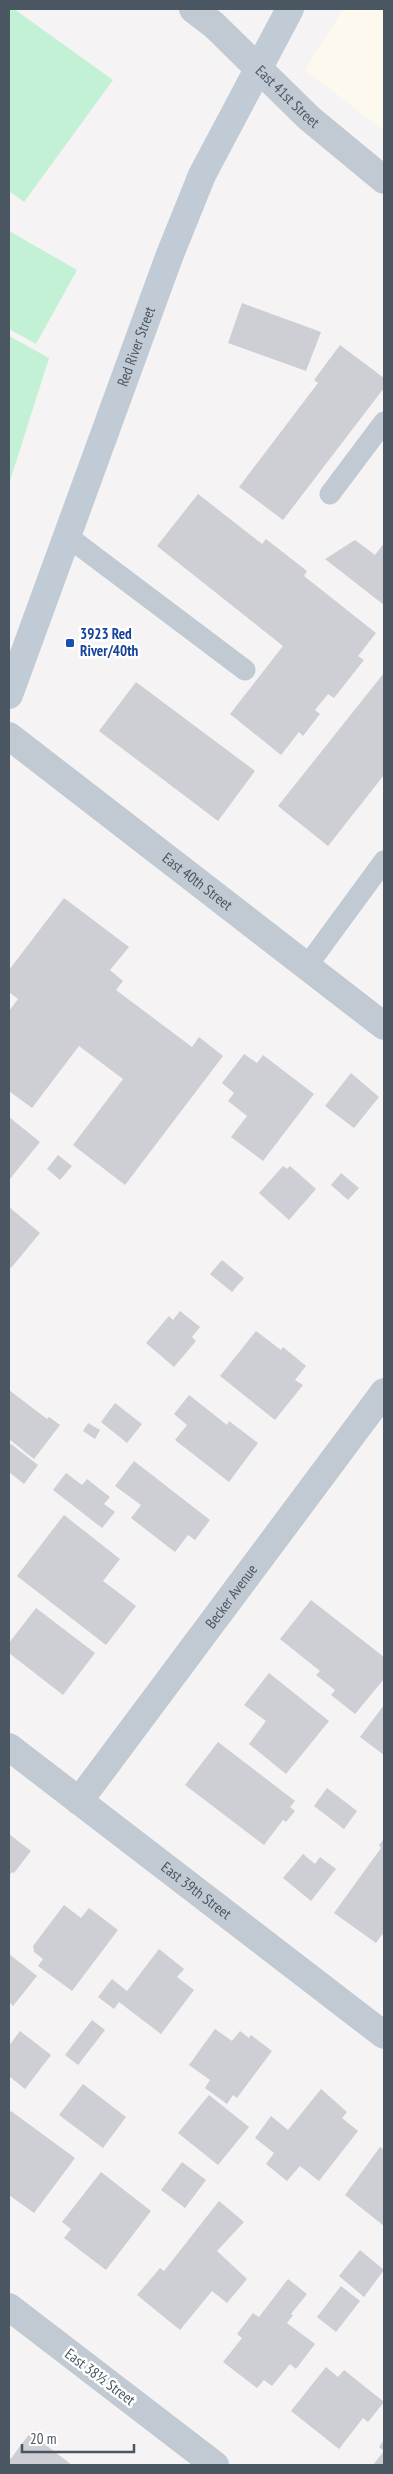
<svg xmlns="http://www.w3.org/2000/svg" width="393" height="2474" viewBox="0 0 393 2474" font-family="'PT Sans Narrow',sans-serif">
  <rect width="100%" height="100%" fill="#f5f3f3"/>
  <!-- commercial -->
  <polygon fill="#fdf9ef" points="343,9 384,9 384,131 305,70"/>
  <!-- green -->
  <g fill="#c3f1d5">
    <polygon points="9,9 14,9 113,80 24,202 9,191"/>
    <polygon points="9,231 77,270 36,344 9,329"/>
    <polygon points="9,336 49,358 9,484"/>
  </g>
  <!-- building -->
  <g fill="#cdcfd5">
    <polygon points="242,303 321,332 306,371 228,343"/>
    <polygon points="340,345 384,378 384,388 283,520 239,487 318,383 314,380"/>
    <polygon points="198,494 262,544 266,539 307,571 304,576 376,633 358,656 364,660 334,698 328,694 315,710 320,714 303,736 299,732 281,755 230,714 283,646 157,546"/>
    <polygon points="355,540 375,555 384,543 384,605 325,559"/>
    <polygon points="384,673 384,775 328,846 278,806"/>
    <polygon points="136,682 255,771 218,821 99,731"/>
    <polygon points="64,898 129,947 110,970 123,981 116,990 192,1047 199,1037 223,1056 125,1185 73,1145 123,1079 79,1046 32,1108 9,1091 9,1011 18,999 9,992 9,970"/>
    <polygon points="244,1054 257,1063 263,1055 314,1094 263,1161 231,1137 247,1116 228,1101 234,1093 222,1083"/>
    <polygon points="351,1073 379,1097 354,1128 325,1106"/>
    <polygon points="9,1117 40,1142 9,1180"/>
    <polygon points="58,1155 72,1166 60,1180 47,1169"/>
    <polygon points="283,1166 287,1169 290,1166 316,1189 289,1220 259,1193"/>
    <polygon points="341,1173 359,1188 348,1200 331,1185"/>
    <polygon points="9,1207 40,1233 11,1268 9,1266"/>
    <polygon points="222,1260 244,1278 232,1292 210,1274"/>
    <polygon points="180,1311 200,1327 192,1337 196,1341 174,1367 146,1343 169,1316 173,1320"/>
    <polygon points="256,1331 281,1350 283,1347 306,1366 295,1380 303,1385 275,1420 220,1376"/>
    <polygon points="9,1390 47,1419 49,1417 60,1425 34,1459 9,1439"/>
    <polygon points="189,1395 227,1425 229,1421 258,1443 229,1482 175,1440 187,1425 174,1414"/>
    <polygon points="115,1403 142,1424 127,1443 101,1422"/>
    <polygon points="88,1423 100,1430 95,1439 83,1431"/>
    <polygon points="11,1444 38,1465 24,1484 9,1472 9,1446"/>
    <polygon points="134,1461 210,1520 195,1540 188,1535 175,1552 131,1518 141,1505 115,1486"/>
    <polygon points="66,1473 82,1485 87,1479 110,1497 104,1504 115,1512 102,1528 53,1490"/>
    <polygon points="64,1515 120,1559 103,1581 136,1606 106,1645 17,1576"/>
    <polygon points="311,1600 384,1657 384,1679 355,1714 331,1695 335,1690 316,1675 320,1671 280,1639"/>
    <polygon points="36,1608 95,1653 63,1695 9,1653 9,1643"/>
    <polygon points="269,1673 329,1721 286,1774 249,1744 266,1721 244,1705"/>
    <polygon points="384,1705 384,1755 360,1737"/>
    <polygon points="218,1742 295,1801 290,1807 295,1811 286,1822 283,1820 264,1845 185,1785"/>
    <polygon points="327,1788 357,1811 344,1829 314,1806"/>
    <polygon points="9,1834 31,1851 14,1873 12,1872 9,1876"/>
    <polygon points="383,1840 384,1932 376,1943 334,1913 381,1848 379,1845"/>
    <polygon points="303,1854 315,1864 320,1857 336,1869 311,1901 283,1878"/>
    <polygon points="64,1905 81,1918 89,1908 118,1930 72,1991 38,1966 43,1959 34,1952 33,1946"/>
    <polygon points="159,1949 184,1969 177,1977 194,1990 161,2034 119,2002 114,2009 98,1997 112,1979 127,1991"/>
    <polygon points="9,1954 37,1976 13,2006 9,2002"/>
    <polygon points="92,2020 105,2030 78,2065 65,2055"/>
    <polygon points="215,2029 232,2041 240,2031 249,2038 251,2035 272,2051 237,2098 233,2095 227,2104 205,2088 210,2080 189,2065"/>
    <polygon points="20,2031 51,2055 25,2089 9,2076 9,2046"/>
    <polygon points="83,2084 126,2117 103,2148 59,2115"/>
    <polygon points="321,2089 347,2112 342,2118 358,2131 319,2181 300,2166 287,2181 266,2164 274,2153 255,2138 271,2116 288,2130"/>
    <polygon points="209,2095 249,2127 218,2165 178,2133"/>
    <polygon points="11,2111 75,2158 34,2213 9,2195 9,2114"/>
    <polygon points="380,2147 383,2149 384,2147 384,2226 345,2195"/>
    <polygon points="182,2162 206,2180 185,2208 161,2190"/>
    <polygon points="101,2172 151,2211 106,2270 64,2238 71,2229 62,2222"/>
    <polygon points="219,2201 244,2222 217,2251 247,2279 227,2303 212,2291 180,2330 137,2295 160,2268 164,2271"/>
    <polygon points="360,2250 384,2270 364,2297 339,2276"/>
    <polygon points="288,2279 307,2294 291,2314 293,2315 287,2323 315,2344 296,2369 290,2364 272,2386 264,2380 257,2388 223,2362 242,2338 237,2334 253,2313 259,2317"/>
    <polygon points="341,2286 360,2301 336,2332 317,2317"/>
    <polygon points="326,2367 338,2377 344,2370 384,2402 368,2422 363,2418 339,2449 291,2411"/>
    <polygon points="30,2433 72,2465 9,2465 9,2461"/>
    <polygon points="384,2440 384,2465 373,2465 384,2451 379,2447"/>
  </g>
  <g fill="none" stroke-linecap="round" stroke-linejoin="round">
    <!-- service -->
    <g stroke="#c1cad2" stroke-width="21">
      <polyline points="330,494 384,422"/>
      <polyline points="67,536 245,670"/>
      <polyline points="307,966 384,861"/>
    </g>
    <!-- minor -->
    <g stroke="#c1cad2" stroke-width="28">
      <path id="s1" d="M9 736 384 1026"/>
      <path id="s2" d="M9 1747 384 2035"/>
      <path id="s3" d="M79 1801 384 1392"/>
    </g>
    <!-- tertiary -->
    <g stroke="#c1cad2" stroke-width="28">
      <path id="s4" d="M193 9 214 25 309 118 384 180"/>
      <polyline points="9,2307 215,2465"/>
    </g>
    <!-- secondary -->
    <path stroke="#c1cbd6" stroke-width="28" id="s5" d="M9 695 169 257 202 175 290 9"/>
  </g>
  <!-- markers -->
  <rect fill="#1a4fb4" stroke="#fff" stroke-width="2" x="65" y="638" width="10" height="10" rx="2.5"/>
  <g text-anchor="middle" stroke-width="5" stroke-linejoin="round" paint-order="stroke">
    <!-- street labels -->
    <g font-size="15" fill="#4a5661" stroke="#fff">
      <text dy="5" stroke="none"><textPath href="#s4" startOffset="129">East 41st Street</textPath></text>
      <text dy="5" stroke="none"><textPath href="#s5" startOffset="371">Red River Street</textPath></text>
      <text dy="5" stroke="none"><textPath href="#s1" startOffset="238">East 40th Street</textPath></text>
      <text dy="5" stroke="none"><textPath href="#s3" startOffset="255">Becker Avenue</textPath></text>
      <text dy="5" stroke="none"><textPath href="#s2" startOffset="236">East 39th Street</textPath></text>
      <text transform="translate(100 2377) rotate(37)" y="5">East 38½ Street</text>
    </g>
    <!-- transit labels -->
    <g font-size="15" font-weight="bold" fill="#164399" stroke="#fff" text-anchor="start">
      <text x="80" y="639">3923 Red<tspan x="80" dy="17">River/40th</tspan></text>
    </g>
  </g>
  <!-- border -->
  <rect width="393" height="2474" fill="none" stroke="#4a5661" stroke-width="20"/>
  <!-- scale -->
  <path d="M22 2444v8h112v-8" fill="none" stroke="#4a5661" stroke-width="2.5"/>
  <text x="30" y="2444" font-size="15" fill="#4a5661" stroke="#ffffff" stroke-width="4" paint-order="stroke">20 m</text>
</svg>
